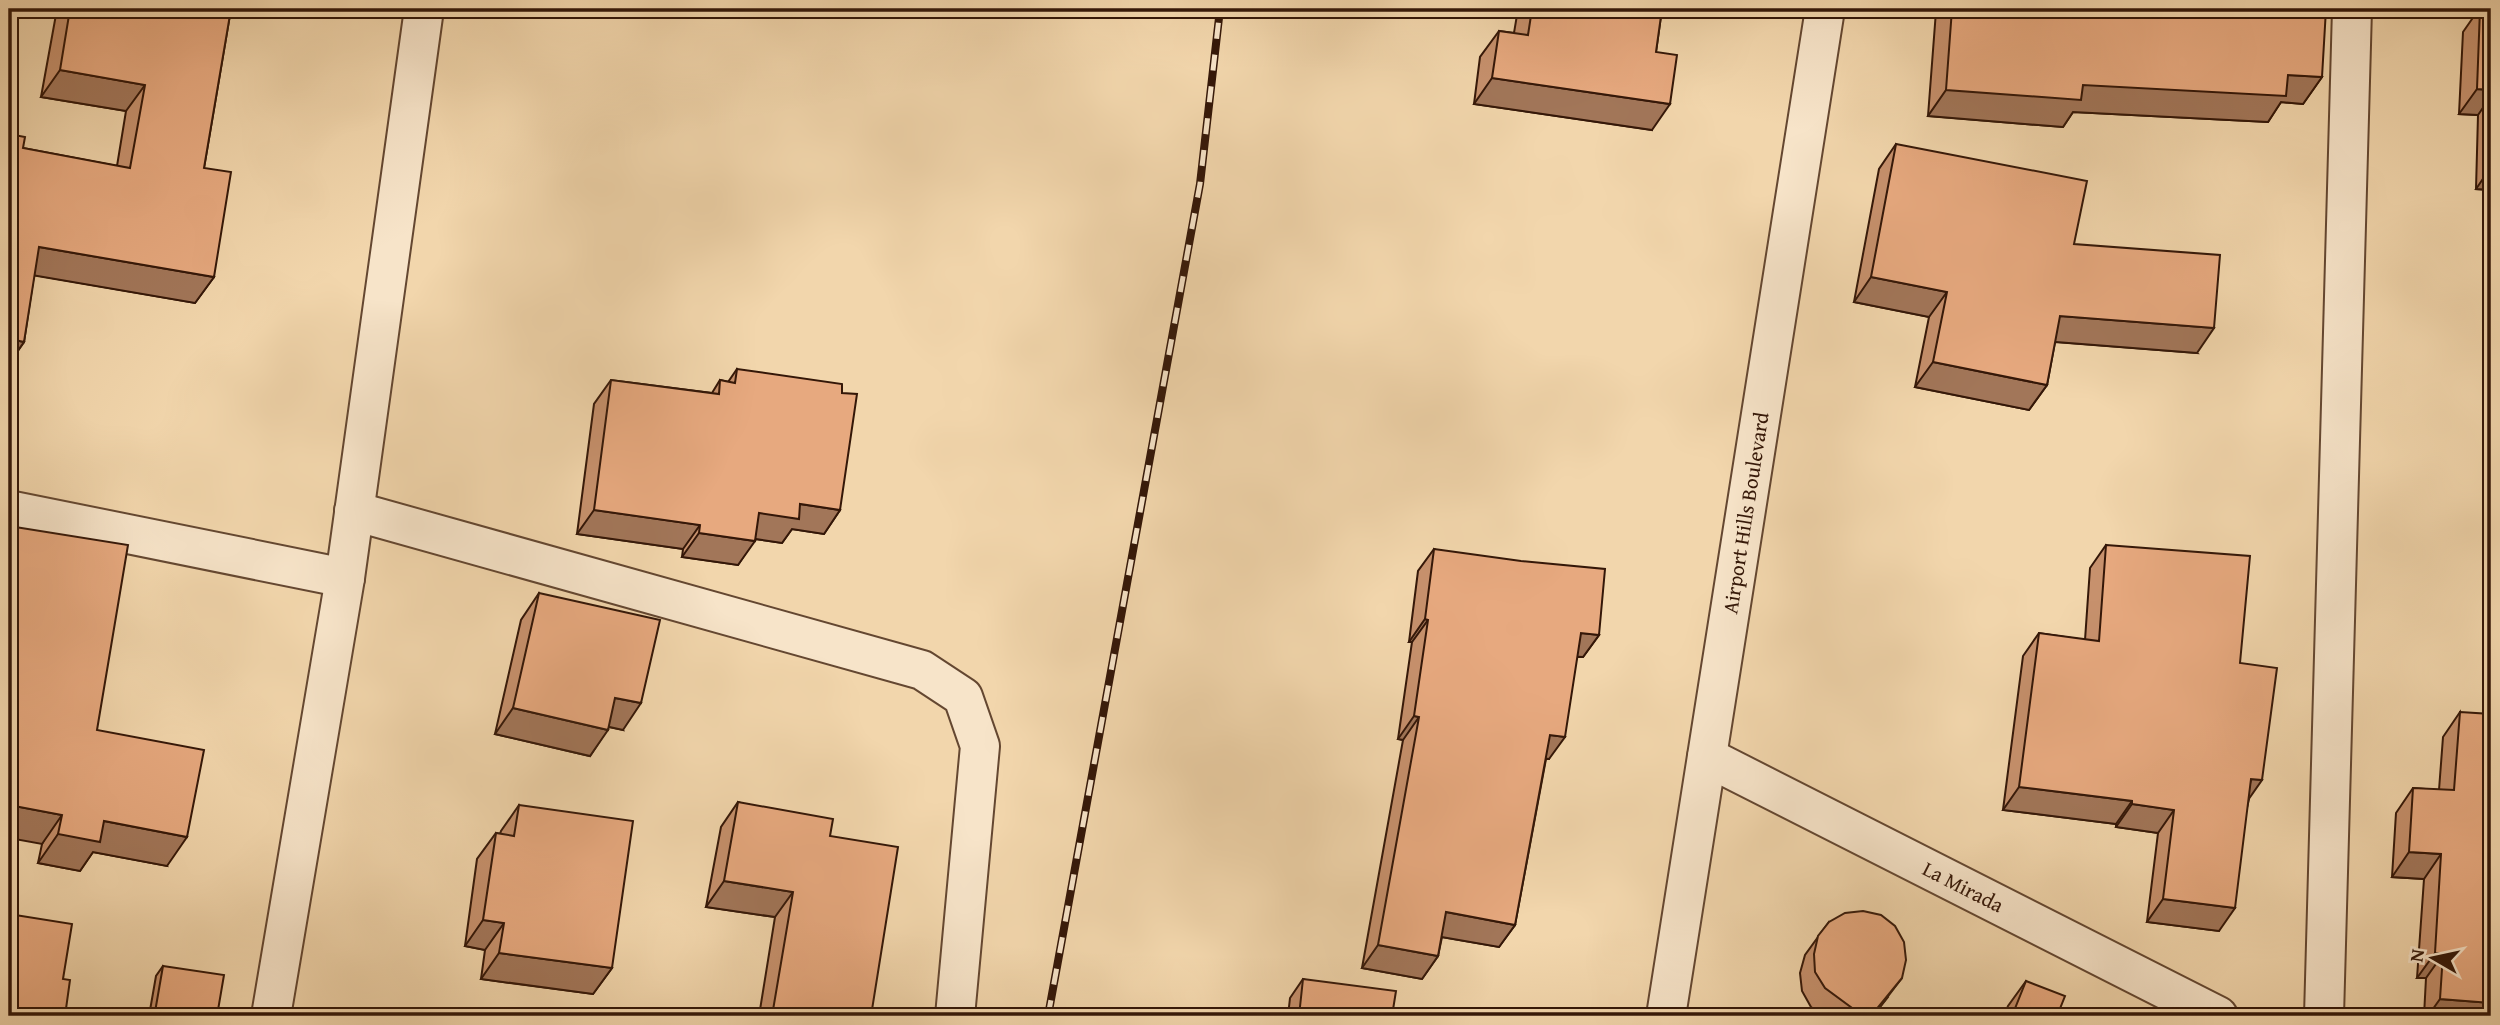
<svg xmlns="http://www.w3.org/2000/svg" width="2500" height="1025" viewBox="0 0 2500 1025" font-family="'Gentium Book Plus',serif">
  <rect width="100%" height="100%" fill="#f2d6ac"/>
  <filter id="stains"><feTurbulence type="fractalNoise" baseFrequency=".00286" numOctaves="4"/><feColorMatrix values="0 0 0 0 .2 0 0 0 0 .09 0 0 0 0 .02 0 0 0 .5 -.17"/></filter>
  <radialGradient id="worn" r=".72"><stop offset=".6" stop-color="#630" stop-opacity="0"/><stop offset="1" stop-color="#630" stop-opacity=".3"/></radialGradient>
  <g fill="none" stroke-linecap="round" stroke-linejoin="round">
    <!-- minor casing -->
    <g stroke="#644731" stroke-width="42">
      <g id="minor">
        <polyline points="9,510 345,578"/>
        <polyline points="354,511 922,670 963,697 980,746 955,1016"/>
        <polyline points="1707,757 2218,1016"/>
        <polyline points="271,1016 345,578 424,9"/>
        <polyline points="1666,1016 1825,9"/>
        <polyline points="2324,1016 2352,9"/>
      </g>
    </g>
    <!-- minor -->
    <use href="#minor" stroke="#f7e4c9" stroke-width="38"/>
    <!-- rail casing -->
    <g stroke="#341708" stroke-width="8">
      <polyline id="rail" points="1048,1016 1200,184 1220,9"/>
    </g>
    <!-- rail -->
    <use href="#rail" stroke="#f7e4c9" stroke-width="5" stroke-dasharray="16" stroke-linecap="butt"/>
  </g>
  <!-- wall -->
  <g fill="#c7916d" stroke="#341708" stroke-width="2">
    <polygon points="57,9 231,9 204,168 214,277 195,303 34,275 24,342 13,358 23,148 117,166 126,111 41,97"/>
    <polygon points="1518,9 1662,9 1656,52 1652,130 1474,104 1480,57 1499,31 1514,33"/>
    <polygon points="1918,9 2315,9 2322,77 2303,104 2281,102 2268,122 2073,112 2063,127 1928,116 1936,11 1918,10"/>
    <polygon points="2479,9 2491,9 2491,190 2476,189 2478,115 2459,114 2463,32"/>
    <polygon points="1896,144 2074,244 2197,353 2055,342 2047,385 2029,410 1915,387 1929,317 1854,302 1879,169"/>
    <polygon points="737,369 840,510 824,534 792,529 782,543 755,539 738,565 682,557 683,549 577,534 594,404 611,380 712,393 720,380 728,382"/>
    <polygon points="2106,545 2240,663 2249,799 2219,931 2147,922 2158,833 2116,827 2116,824 2003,810 2023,656 2039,633 2085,640 2090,568"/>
    <polygon points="1434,549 1599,635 1583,657 1577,657 1549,759 1546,759 1515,925 1499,947 1442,937 1438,956 1422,979 1362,968 1403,740 1398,739 1412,642 1409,642 1418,571"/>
    <polygon points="539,593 623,730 609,727 590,756 495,734 521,620"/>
    <polygon points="2460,712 2491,1016 2424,1016 2426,978 2417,978 2424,879 2392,877 2396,813 2413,788 2439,790 2443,737"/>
    <polygon points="97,730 167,866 93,852 80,871 38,863 42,844"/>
    <polygon points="738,802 830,836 871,1016 759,1016 775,917 706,907 721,827"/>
    <polygon points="519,805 612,968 593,994 481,979 485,950 465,946 477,859 496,833 500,834 501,831"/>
    <polygon points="1829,922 1888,997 1873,1016 1824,1016 1811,1007 1802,991 1800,973 1805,955"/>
    <polygon points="163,966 217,1016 149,1016 156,976"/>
    <polygon points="1303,979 1392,1016 1288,1016 1290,998"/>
    <polygon points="2026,981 2057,1016 2004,1016 2008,1006"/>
  </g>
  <!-- shaded-wall -->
  <g fill="#a27659" stroke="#341708" stroke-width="2">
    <polygon points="1919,9 1937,9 1936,11 1918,10"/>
    <polygon points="60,70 145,85 126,111 41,97"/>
    <polygon points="2288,75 2322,77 2303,104 2281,102 2268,122 2073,112 2063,127 1928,116 1946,90"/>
    <polygon points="1492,78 1670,104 1652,130 1474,104"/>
    <polygon points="2477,89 2491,90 2491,96 2478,115 2459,114"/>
    <polygon points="2491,167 2491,190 2476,189"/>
    <polygon points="39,247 214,277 195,303 20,273"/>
    <polygon points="1871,277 1947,292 1929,317 1854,302"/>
    <polygon points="2060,316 2214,328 2197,353 2043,341"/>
    <polygon points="15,340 24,342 9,363"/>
    <polygon points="1933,362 2047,385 2029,410 1915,387"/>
    <polygon points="800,504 840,510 824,534 792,529 782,543 743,537 759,513"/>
    <polygon points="594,510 700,525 683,549 577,534"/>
    <polygon points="699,533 755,541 738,565 682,557"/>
    <polygon points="1425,619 1428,620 1412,642 1409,642"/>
    <polygon points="1581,633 1599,635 1583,657 1565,656"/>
    <polygon points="615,698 641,703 623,730 596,724"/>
    <polygon points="513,708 608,730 590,756 495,734"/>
    <polygon points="1414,716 1419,717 1403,740 1398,739"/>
    <polygon points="1550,735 1565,737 1549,759 1534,757"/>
    <polygon points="2251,779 2262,780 2246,803"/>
    <polygon points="2019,787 2132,801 2116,824 2003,810"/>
    <polygon points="2132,804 2174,810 2158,833 2116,827"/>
    <polygon points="9,805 62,815 42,844 9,838"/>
    <polygon points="104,821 187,837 167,866 93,852 80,871 38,863 58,834"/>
    <polygon points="2409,852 2441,854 2424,879 2392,877"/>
    <polygon points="724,881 793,892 775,917 706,907"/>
    <polygon points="2163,899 2235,908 2219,931 2147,922"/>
    <polygon points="1446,912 1515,925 1499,947 1430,935"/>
    <polygon points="483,920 504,923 485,950 465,946"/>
    <polygon points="1378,945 1438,956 1422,979 1362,968"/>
    <polygon points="499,953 612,968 593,994 481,979"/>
    <polygon points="2435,953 2443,954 2426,978 2417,978"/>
    <polygon points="1902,978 1873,1016 1871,1016"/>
    <polygon points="2440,999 2491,1003 2491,1016 2428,1016"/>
    <polygon points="155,1012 181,1016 153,1016"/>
  </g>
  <!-- building -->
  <g fill="#e7a97f" stroke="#341708" stroke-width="2">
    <polygon points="70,9 231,9 204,168 231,172 214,277 39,247 24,342 15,340 9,381 9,134 25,137 23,148 130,168 145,85 60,70"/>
    <polygon points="1532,9 1662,9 1656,52 1677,55 1670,104 1492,78 1499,31 1528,35"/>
    <polygon points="1952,9 2326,9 2322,77 2288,75 2286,96 2083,85 2081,100 1946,90"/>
    <polygon points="2480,9 2491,9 2491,90 2477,89"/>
    <polygon points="1896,144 2087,181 2074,244 2220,255 2214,328 2060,316 2047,385 1933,362 1947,292 1871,277"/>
    <polygon points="737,369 842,384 842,393 857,394 840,510 800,504 799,519 759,513 755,541 699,533 700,525 594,510 611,380 719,394 720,380 735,383"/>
    <polygon points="9,526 128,545 97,730 204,750 187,837 104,821 100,842 58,834 62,815 9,805"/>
    <polygon points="2106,545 2250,556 2240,663 2277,668 2262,780 2251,779 2235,908 2163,899 2174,810 2132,804 2132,801 2019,787 2039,633 2099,641"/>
    <polygon points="1434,549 1521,561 1605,569 1599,635 1581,633 1565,737 1550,735 1515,925 1446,912 1438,956 1378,945 1419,717 1414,716 1428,620 1425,619"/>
    <polygon points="539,593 660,620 641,703 615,698 608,730 513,708"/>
    <polygon points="2460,712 2491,714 2491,1003 2440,999 2443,954 2435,953 2441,854 2409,852 2413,788 2454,790"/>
    <polygon points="738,802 833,819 830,836 898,847 871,1016 772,1016 793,892 724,881"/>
    <polygon points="519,805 633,821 612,968 499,953 504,923 483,920 496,833 514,836"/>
    <polygon points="1863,911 1881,915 1895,926 1904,942 1906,960 1902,978 1871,1016 1863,1016 1825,988 1815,972 1814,954 1818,936 1829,922 1845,913"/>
    <polygon points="9,914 72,924 63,979 70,980 65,1016 9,1016"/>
    <polygon points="163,966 224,975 217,1016 181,1016 155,1012"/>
    <polygon points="1303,979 1396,991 1392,1016 1299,1016"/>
    <polygon points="2026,981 2065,996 2057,1016 2012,1016"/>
  </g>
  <g text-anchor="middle" stroke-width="7" stroke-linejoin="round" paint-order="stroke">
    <!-- street labels -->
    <g font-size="21" fill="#341708" stroke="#f7e4c9">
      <text transform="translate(1746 513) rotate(-81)" y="7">Airport Hills Boulevard</text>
      <text transform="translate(1963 887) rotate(27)" y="7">La Mirada</text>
    </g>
  </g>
  <!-- margin -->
  <rect width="2500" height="1025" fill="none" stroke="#f2d6ac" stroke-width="35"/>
  <rect x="10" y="10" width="2479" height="1004" fill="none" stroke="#341708" stroke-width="3.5"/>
  <rect x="18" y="18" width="2465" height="990" fill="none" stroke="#341708" stroke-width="2"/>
  <!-- north arrow -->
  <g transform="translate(2433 958) rotate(279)" stroke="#f7e4c9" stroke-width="5" paint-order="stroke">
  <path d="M0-5L12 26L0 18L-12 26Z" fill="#341708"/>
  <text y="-10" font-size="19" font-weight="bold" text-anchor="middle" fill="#341708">N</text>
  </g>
  <rect width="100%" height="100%" filter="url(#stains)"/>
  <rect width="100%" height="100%" fill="url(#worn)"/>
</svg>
